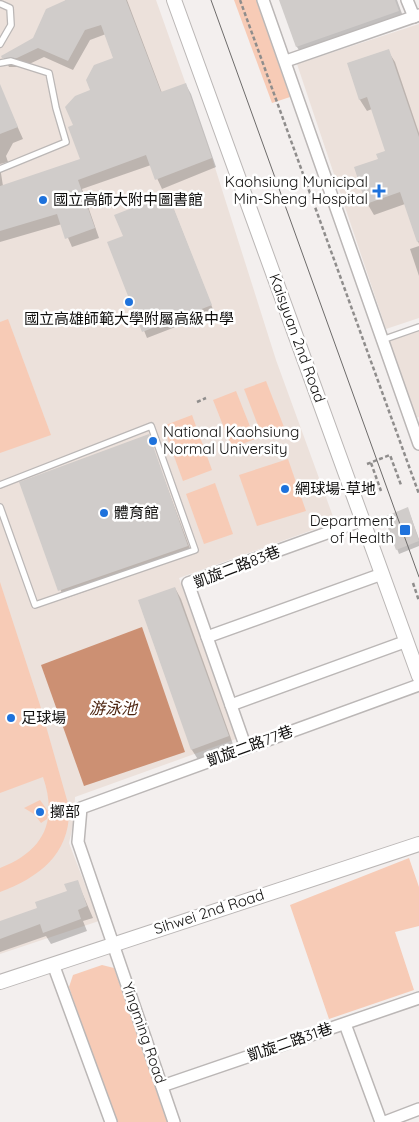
<svg xmlns="http://www.w3.org/2000/svg" width="419" height="1122" viewBox="0 0 419 1122" font-family="Quicksand,'Noto Sans TC',sans-serif">
  <rect width="100%" height="100%" fill="#f3efee"/>
  <!-- built -->
  <g fill="#ece1db">
    <polygon points="0,0 156,0 212,158 276,360 335,522 179,578 236,739 75,797 74,821 69,843 99,921 0,954"/>
    <polygon points="419,24 419,318 386,329 297,64"/>
    <polygon points="419,328 419,417 416,418 387,338"/>
  </g>
  <!-- green -->
  <g fill="#f7cbb6">
    <polygon points="234,0 256,0 290,97 272,103"/>
    <polygon points="8,319 51,435 0,453 0,322"/>
    <polygon points="266,381 284,427 262,436 244,389"/>
    <polygon points="236,391 255,439 232,448 213,400"/>
    <polygon points="192,415 212,470 183,481 163,426"/>
    <polygon points="288,459 306,511 257,526 239,475"/>
    <polygon points="215,483 233,534 204,544 186,494"/>
    <path d="M0 582 40 705 69 807C71 853 40 877 0 892V868C44 851 58 821 43 777L0 793Z"/>
    <polygon points="40,800 48,811 47,819 41,823 34,814 24,808"/>
    <polygon points="409,858 419,887 419,926 395,932 414,990 329,1019 290,905"/>
    <polygon points="102,965 114,968 167,1122 116,1122 69,987 73,975"/>
  </g>
  <!-- water -->
  <polygon fill="#cc9073" points="142,627 185,752 84,786 41,665"/>
  <!-- shadow -->
  <g fill="#0003">
    <polygon points="66,0 127,0 162,93 186,85 191,94 216,167 162,189 151,165 82,189 99,238 72,247 62,224 0,242 0,167 3,186 81,160 74,126 91,91 114,59 106,34 90,40 73,70 44,57 23,67 9,67 3,56 34,39"/>
    <polygon points="281,0 397,0 405,22 304,58 297,47"/>
    <polygon points="388,51 395,62 419,133 419,244 405,204 374,215 367,203 380,160 387,152 372,109 367,111 360,100 348,64"/>
    <polygon points="6,101 23,139 13,143 6,156 8,162 0,164 0,103"/>
    <polygon points="168,195 214,312 147,338 109,243 124,237"/>
    <polygon points="419,246 419,276 410,249"/>
    <polygon points="148,436 192,554 64,599 21,483"/>
    <polygon points="408,509 419,539 419,546 399,554 385,518"/>
    <polygon points="175,588 181,599 234,747 199,761 192,750 139,601"/>
    <polygon points="77,881 93,918 83,921 87,931 51,944 46,936 0,952 0,923 39,909 68,892"/>
  </g>
  <!-- building -->
  <g fill="#d0ccca">
    <polygon points="66,0 126,0 161,92 186,83 212,158 155,180 146,155 78,180 95,228 65,239 57,214 0,231 0,186 80,159 68,127 73,125 65,107 75,96 90,90 86,80 94,65 113,58 101,25 85,30 68,61 38,48 17,58 2,58 1,56 33,38 46,9"/>
    <polygon points="279,0 395,0 399,11 296,47"/>
    <polygon points="389,49 419,137 419,241 417,242 400,192 366,204 354,167 378,159 376,154 385,151 367,97 359,100 347,63"/>
    <polygon points="0,84 18,127 0,134"/>
    <polygon points="168,194 212,305 142,332 107,242 123,236 114,215"/>
    <polygon points="149,434 188,546 58,591 19,482"/>
    <polygon points="408,507 419,541 396,550 384,517"/>
    <polygon points="175,587 229,736 191,750 138,600"/>
    <polygon points="78,880 87,906 78,910 81,919 43,933 40,924 0,939 0,921 37,908 35,902 67,891 64,884"/>
  </g>
  <g fill="none" stroke-linecap="round" stroke-linejoin="round">
    <!-- service casing -->
    <g stroke="#bbb7b6" stroke-width="8">
      <g id="service">
        <polyline points="0,44 11,25 10,8 1,4"/>
        <polyline points="0,63 11,61 49,73 56,108 66,142 0,169"/>
        <polyline points="382,340 419,327"/>
        <polyline points="0,485 151,426 195,550 35,605 0,507"/>
      </g>
    </g>
    <!-- minor casing -->
    <g stroke="#bbb7b6" stroke-width="14">
      <g id="minor">
        <polyline points="263,0 419,444"/>
        <polyline points="407,0 414,17"/>
        <polyline points="286,61 419,15"/>
        <polyline points="207,637 382,574"/>
        <polyline points="231,705 407,641"/>
        <polyline points="246,748 188,583 363,520"/>
        <polyline points="53,964 111,1122"/>
        <polyline points="345,1024 381,1122"/>
        <polyline points="162,1086 419,998"/>
        <polyline points="174,1122 78,842 81,808 419,685"/>
        <polyline points="385,1122 419,1109"/>
      </g>
    </g>
    <!-- tertiary casing -->
    <g stroke="#bbb7b6" stroke-width="16">
      <g id="tertiary">
        <polyline points="174,0 419,676"/>
        <polyline points="0,982 419,844"/>
      </g>
    </g>
    <!-- path -->
    <g stroke="#8f8d8c" stroke-width="2.5" stroke-dasharray="4 2.5" stroke-linecap="butt">
      <polyline points="240,0 419,494"/>
      <polyline points="197,402 206,398"/>
      <polyline points="371,463 381,491"/>
      <polyline points="367,464 390,455 401,485"/>
      <polyline points="413,583 419,601"/>
    </g>
    <!-- service -->
    <use href="#service" stroke="#fff" stroke-width="5.5"/>
    <!-- minor -->
    <use href="#minor" stroke="#fff" stroke-width="11"/>
    <!-- tertiary -->
    <use href="#tertiary" stroke="#fff" stroke-width="14"/>
    <!-- tram -->
    <polyline stroke="#6d6b6a" stroke-width="1" points="211,0 419,577"/>
  </g>
  <!-- markers -->
  <g fill="#1e72dc" stroke="#fff" stroke-width="2">
    <path d="M376.5 183.5h5v5h5v5h-5v5h-5v-5h-5v-5h5z"/>
    <circle cx="43" cy="200" r="5"/>
    <circle cx="129" cy="302" r="5"/>
    <circle cx="153" cy="441" r="5"/>
    <circle cx="285" cy="489" r="5"/>
    <circle cx="104" cy="513" r="5"/>
    <rect x="399" y="524" width="12" height="12" rx="2.5"/>
    <circle cx="11" cy="718" r="5"/>
    <circle cx="40" cy="812" r="5"/>
  </g>
  <g text-anchor="middle" stroke-width="5" stroke-linejoin="round" paint-order="stroke">
    <!-- poi labels -->
    <g font-size="15" fill="#0e0d0c" stroke="#fff" text-anchor="start">
      <text x="368" y="187" text-anchor="end">Kaohsiung Municipal<tspan x="368" dy="17">Min-Sheng Hospital</tspan></text>
      <text x="53" y="205">國立高師大附中圖書館</text>
      <text x="129" y="324" text-anchor="middle">國立高雄師範大學附屬高級中學</text>
      <text x="163" y="437">National Kaohsiung<tspan x="163" dy="17">Normal University</tspan></text>
      <text x="295" y="494">網球場-草地</text>
      <text x="114" y="518">體育館</text>
      <text x="394" y="526" text-anchor="end">Department<tspan x="394" dy="17">of Health</tspan></text>
      <text x="21" y="723">足球場</text>
      <text x="50" y="817">擲部</text>
    </g>
    <!-- street labels -->
    <g font-size="15" fill="#0e0d0c" stroke="#fff">
      <text transform="translate(297 338) rotate(70)" y="5">Kaisyuan 2nd Road</text>
      <text transform="translate(237 567) rotate(-21)" y="5">凱旋二路83巷</text>
      <text transform="translate(250 746) rotate(-20)" y="5">凱旋二路77巷</text>
      <text transform="translate(209 912) rotate(-18)" y="5">Sihwei 2nd Road</text>
      <text transform="translate(144 1033) rotate(71)" y="5">Yingming Road</text>
      <text transform="translate(290 1042) rotate(-19)" y="5">凱旋二路31巷</text>
    </g>
    <!-- water labels -->
    <g font-size="16" font-style="italic" fill="#4b230e" stroke="#fff">
      <text x="113" y="714">游泳池</text>
    </g>
  </g>
</svg>
